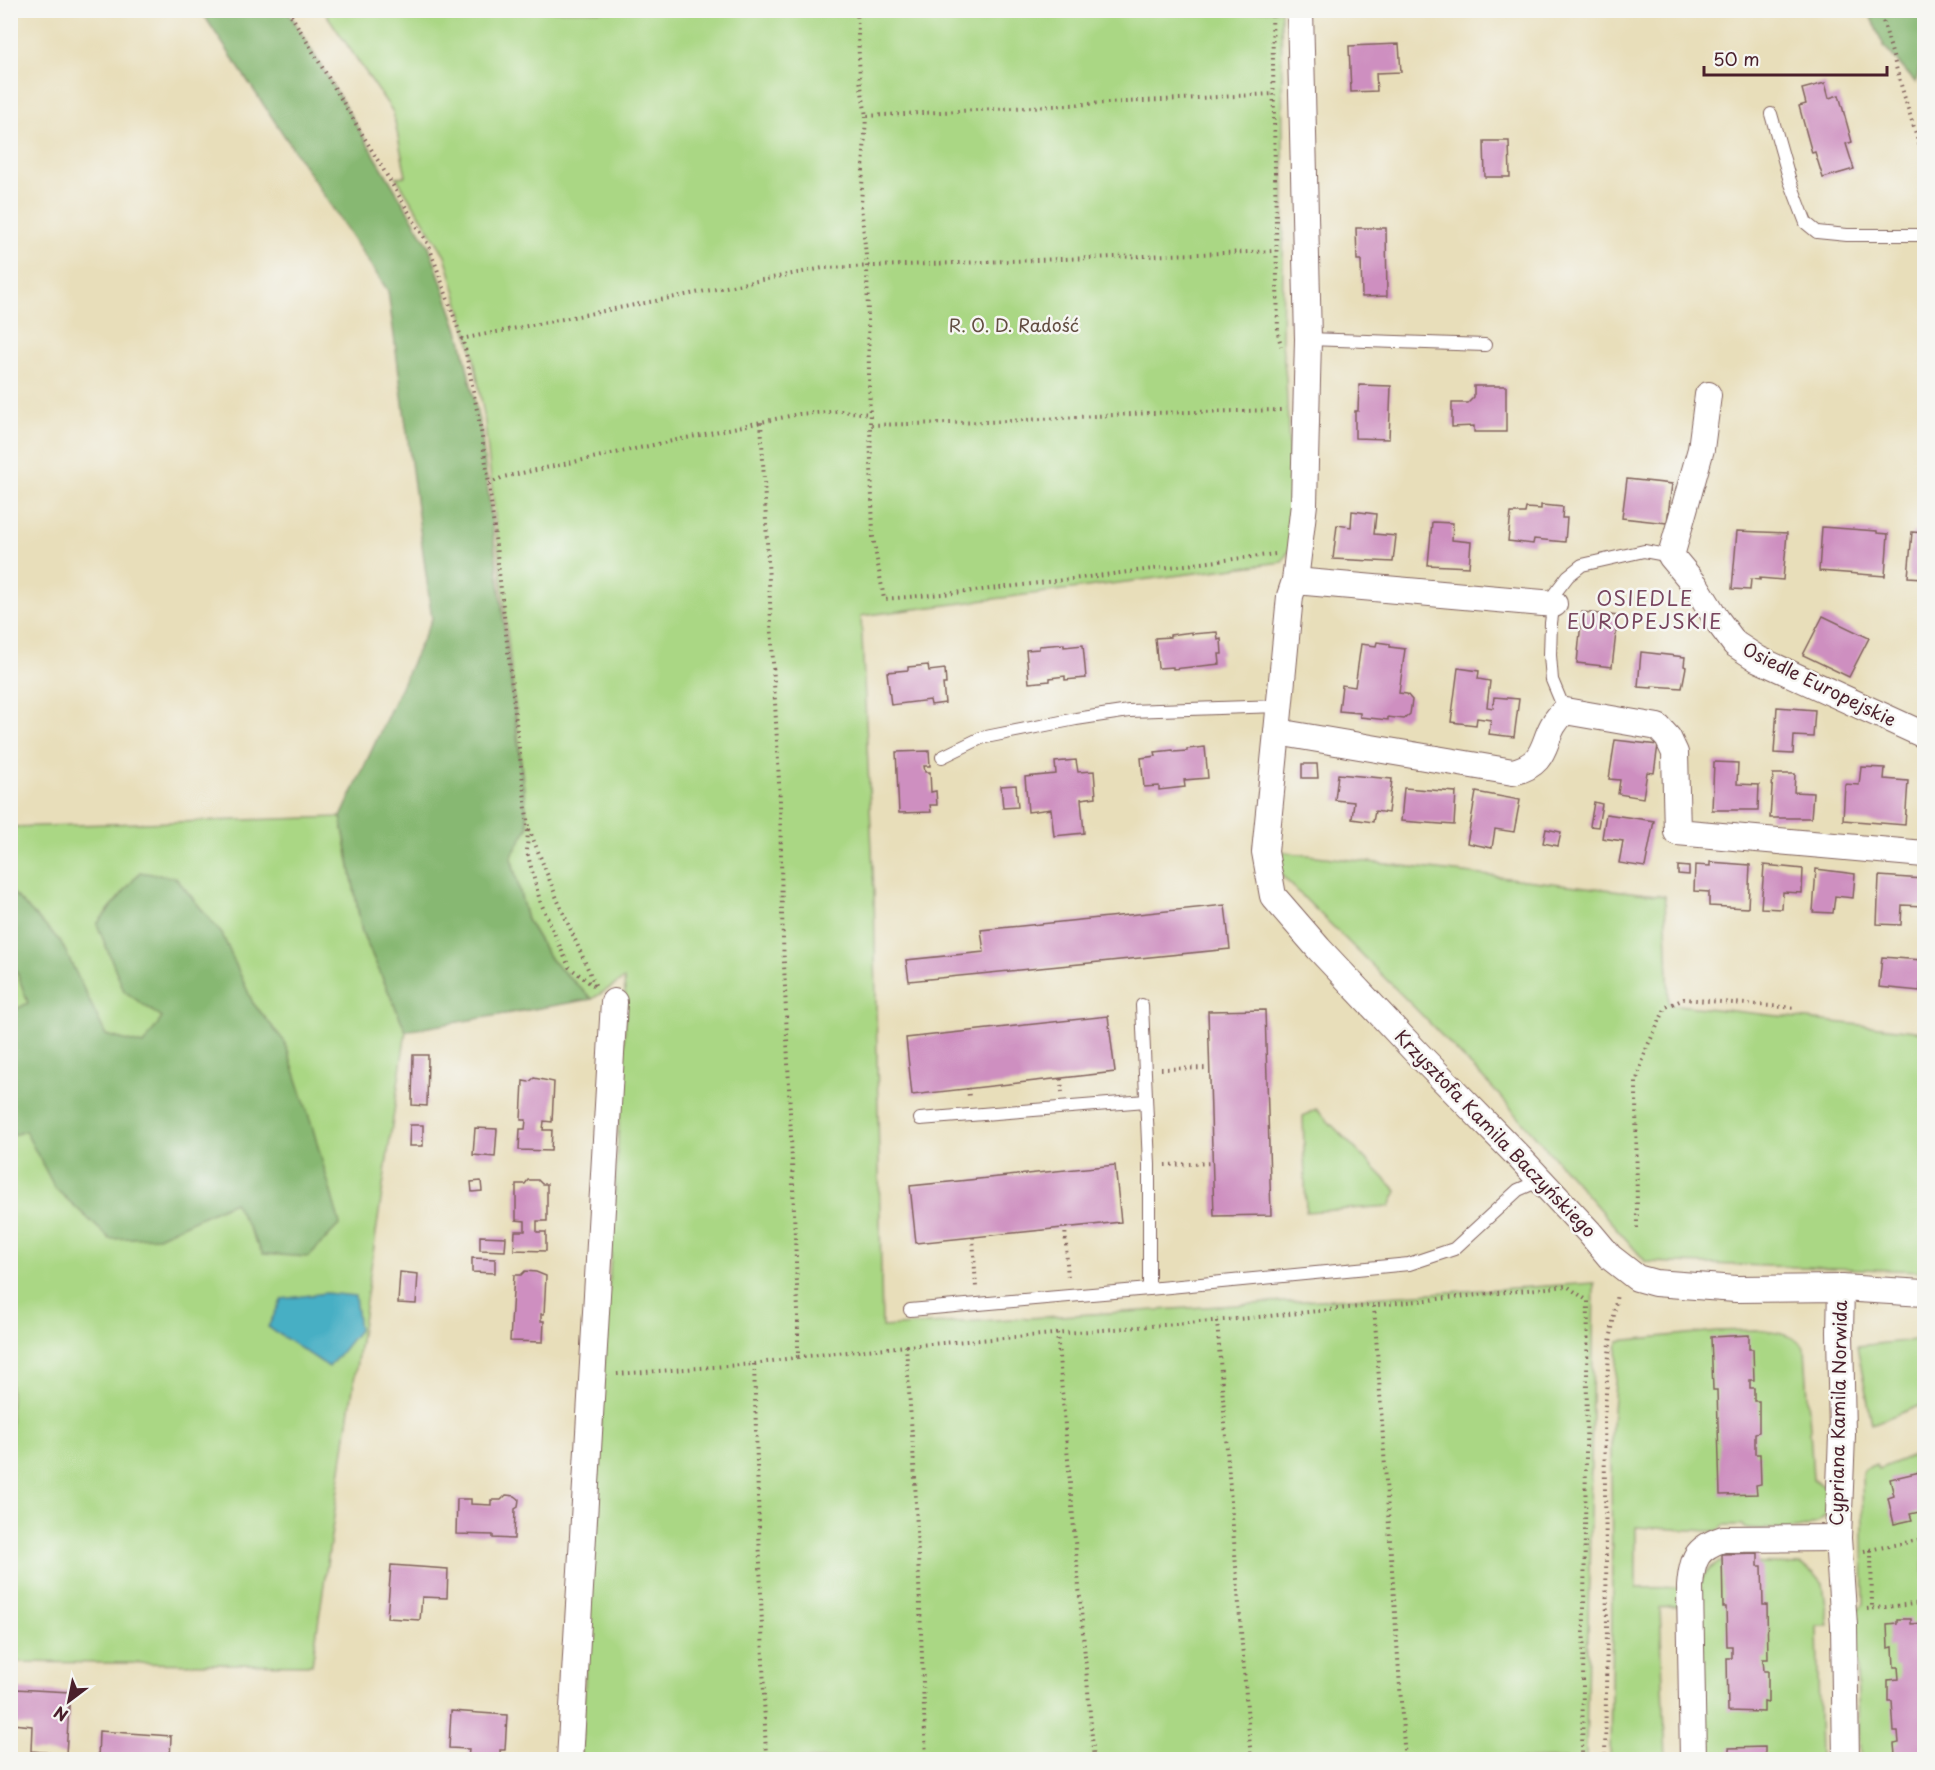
<svg xmlns="http://www.w3.org/2000/svg" width="1935" height="1770" viewBox="0 0 1935 1770" font-family="'Playpen Sans',sans-serif">
  <rect width="100%" height="100%" fill="#f6f6f2"/>
  <filter id="ink" filterUnits="userSpaceOnUse"><feTurbulence type="fractalNoise" baseFrequency=".0167" numOctaves="2"/><feDisplacementMap in="SourceGraphic" scale="12" xChannelSelector="R" yChannelSelector="G"/><feConvolveMatrix kernelMatrix="1 2 1 2 8 2 1 2 1" color-interpolation-filters="sRGB"/></filter>
  <filter id="wash" filterUnits="userSpaceOnUse"><feTurbulence type="fractalNoise" baseFrequency=".008" numOctaves="4" result="noise"/><feDisplacementMap in="SourceGraphic" scale="24" xChannelSelector="R" yChannelSelector="G"/><feGaussianBlur stdDeviation="1.35" result="paint"/><feColorMatrix in="noise" values="0 0 0 0 0 0 0 0 0 0 0 0 0 0 0 0 0 1.4 0 .05"/><feComposite in="paint" operator="in"/></filter>
  <g filter="url(#wash)">
    <rect width="100%" height="100%" fill="#e8deba"/>
    <!-- green -->
    <g fill="#aad784" stroke="#7a7b58" stroke-width="1.5">
      <polygon points="324,11 1281,11 1284,197 1282,343 1286,379 1293,544 1282,562 861,616 874,892 882,1327 1594,1283 1586,1759 580,1759 626,1008 624,979 592,999 551,960 527,920 511,857 528,827 484,415 473,353 445,255 396,177 406,176 393,112"/>
      <polygon points="341,817 362,932 406,1031 312,1665 11,1662 10,827"/>
      <polygon points="1255,849 1665,896 1669,1004 1924,1032 1924,1271 1646,1262 1499,1095 1415,1008"/>
      <polygon points="1316,1109 1397,1191 1390,1206 1306,1212 1303,1116"/>
      <path d="M1756 1330C1774 1332 1792 1333 1805 1348L1813 1479 1831 1491C1830 1496 1831 1505 1828 1510 1815 1538 1769 1528 1744 1528L1742 1525H1724L1719 1530 1711 1531 1636 1527V1588L1690 1587 1691 1605 1660 1608 1666 1759 1610 1760 1612 1608 1611 1439 1618 1341 1717 1331Z"/>
      <polygon points="1924,1339 1924,1404 1872,1424 1857,1346"/>
      <polygon points="1924,1451 1924,1759 1860,1759 1855,1611 1864,1604 1862,1474 1865,1469 1876,1464 1878,1469"/>
      <path d="M1720 1562 1800 1565 1814 1573 1823 1584 1829 1626H1817L1820 1759H1706L1699 1587C1702 1574 1708 1569 1720 1562Z"/>
    </g>
    <!-- forest -->
    <g fill="#87b872" stroke="#686c4e" stroke-width="1.5">
      <polygon points="201,11 288,11 429,246 461,339 481,431 528,827 511,857 527,920 551,960 592,999 406,1031 362,932 341,817 432,619 388,291"/>
      <polygon points="1868,11 1924,11 1924,44 1916,83 1884,46"/>
      <polygon points="140,872 176,878 222,934 253,1003 285,1042 313,1129 340,1224 308,1257 263,1254 234,1202 158,1237 110,1239 55,1188 25,1131 11,1136 11,1012 28,1003 11,956 11,891 61,942 106,1035 143,1045 162,1018 124,991 97,924"/>
    </g>
    <!-- water -->
    <polygon fill="#46afc4" stroke="#486778" stroke-width="1.5" points="326,1293 355,1296 359,1330 329,1367 268,1327 282,1299"/>
    <g id="blocks">
      <!-- building -->
      <g fill="#ce8fc0">
        <polygon points="1399,44 1401,72 1376,73 1377,91 1351,92 1349,46"/>
        <polygon points="1825,83 1829,98 1839,95 1852,142 1846,144 1854,169 1823,178 1815,152 1812,153 1799,106 1806,104 1802,89"/>
        <polygon points="1484,141 1509,141 1510,177 1485,177"/>
        <polygon points="1356,228 1386,228 1387,296 1362,297 1361,260 1357,260"/>
        <polygon points="1359,385 1391,386 1389,439 1355,438 1355,411 1358,411"/>
        <polygon points="1474,386 1506,386 1506,432 1474,432 1474,426 1452,427 1452,403 1468,403 1474,397"/>
        <polygon points="1627,479 1672,484 1667,523 1622,518"/>
        <polygon points="1541,505 1563,507 1562,518 1567,518 1565,542 1534,539 1533,544 1508,541 1511,513 1525,513 1526,508 1541,509"/>
        <polygon points="1352,511 1376,514 1374,534 1396,536 1393,562 1333,559 1337,525 1351,527"/>
        <polygon points="1432,522 1453,523 1452,540 1471,542 1469,567 1428,565"/>
        <polygon points="1822,527 1877,531 1877,533 1888,534 1885,576 1819,571"/>
        <polygon points="1737,531 1787,533 1783,580 1760,578 1760,580 1751,579 1750,590 1732,589"/>
        <polygon points="1912,532 1924,533 1924,578 1908,577"/>
        <polygon points="1582,612 1618,616 1612,667 1577,663"/>
        <polygon points="1823,616 1869,638 1849,677 1803,655"/>
        <polygon points="1192,632 1192,634 1217,632 1218,640 1221,639 1222,654 1219,654 1220,664 1173,669 1173,667 1158,668 1155,638 1170,637 1170,635"/>
        <polygon points="1377,642 1390,644 1390,647 1405,649 1399,693 1407,694 1412,700 1410,714 1404,719 1388,717 1388,720 1360,717 1360,713 1339,711 1342,685 1355,687 1361,644 1376,646"/>
        <polygon points="1064,644 1064,647 1083,645 1086,678 1065,680 1065,676 1050,678 1050,681 1029,683 1026,650 1039,649 1039,646"/>
        <polygon points="1641,652 1685,657 1684,666 1686,667 1682,688 1652,686 1652,688 1638,687"/>
        <polygon points="928,665 929,671 945,669 946,684 943,684 945,703 931,705 930,700 891,705 887,672 908,670 908,667"/>
        <polygon points="1458,668 1479,671 1478,679 1490,681 1487,707 1493,708 1494,697 1519,699 1514,737 1489,734 1491,720 1477,718 1476,725 1451,722"/>
        <polygon points="1777,707 1815,710 1813,737 1794,736 1793,754 1774,753"/>
        <polygon points="1615,740 1658,745 1654,773 1647,772 1643,798 1618,794 1620,780 1609,779"/>
        <polygon points="1205,747 1208,778 1184,780 1185,787 1159,790 1159,786 1144,787 1141,758 1156,756 1155,752 1173,750 1174,752 1187,751 1187,749"/>
        <polygon points="929,751 930,766 924,766 925,772 930,772 931,792 936,791 937,805 930,805 931,812 899,813 896,752"/>
        <polygon points="1076,760 1078,772 1094,771 1096,797 1081,799 1084,833 1054,836 1051,809 1028,812 1025,777 1056,774 1055,762"/>
        <polygon points="1714,762 1738,763 1737,784 1759,785 1758,810 1712,810"/>
        <polygon points="1302,764 1317,764 1318,778 1302,778"/>
        <polygon points="1861,767 1885,768 1884,779 1908,781 1905,825 1843,820 1845,784 1859,785"/>
        <polygon points="1338,774 1392,779 1388,813 1375,811 1373,822 1352,819 1354,802 1335,800"/>
        <polygon points="1773,774 1795,774 1794,792 1813,793 1811,818 1770,818"/>
        <polygon points="1016,785 1018,807 1003,808 1001,786"/>
        <polygon points="1404,788 1456,792 1454,825 1401,821"/>
        <polygon points="1476,792 1520,800 1514,832 1495,829 1492,848 1467,843"/>
        <polygon points="1594,802 1602,804 1598,827 1590,826"/>
        <polygon points="1606,814 1654,821 1645,867 1619,863 1623,841 1602,838"/>
        <polygon points="1546,829 1561,832 1558,846 1543,843"/>
        <polygon points="1710,862 1750,865 1748,908 1709,906 1709,892 1694,891 1695,865 1710,866"/>
        <polygon points="1764,865 1803,869 1802,893 1783,892 1782,909 1761,908"/>
        <polygon points="1678,866 1689,867 1689,875 1678,874"/>
        <polygon points="1816,869 1855,874 1853,898 1835,896 1833,913 1813,912"/>
        <polygon points="1879,876 1924,879 1924,906 1902,905 1901,925 1877,924"/>
        <polygon points="1225,905 1230,949 909,981 906,960 984,952 981,930"/>
        <polygon points="1882,957 1922,960 1922,969 1924,969 1924,981 1920,981 1920,991 1879,987"/>
        <polygon points="1265,1010 1271,1215 1214,1216 1208,1011"/>
        <polygon points="1108,1016 1115,1072 912,1095 906,1038"/>
        <polygon points="413,1055 428,1055 427,1106 412,1105"/>
        <polygon points="534,1078 554,1082 552,1122 544,1121 543,1130 552,1130 551,1151 519,1150 520,1129 525,1129 526,1120 521,1120 523,1081 529,1082"/>
        <polygon points="410,1125 423,1125 423,1146 409,1146"/>
        <polygon points="475,1128 497,1129 495,1157 473,1155"/>
        <polygon points="1115,1165 1121,1222 916,1243 910,1186"/>
        <polygon points="528,1180 538,1180 542,1184 547,1184 547,1221 537,1221 537,1232 546,1232 546,1251 514,1250 515,1231 525,1231 525,1221 516,1220 516,1184 525,1184"/>
        <polygon points="481,1181 482,1191 472,1192 471,1182"/>
        <polygon points="480,1236 506,1237 505,1251 480,1250"/>
        <polygon points="472,1258 495,1259 495,1273 472,1272"/>
        <polygon points="525,1271 536,1272 546,1276 544,1314 541,1314 541,1321 544,1321 543,1342 510,1341 514,1275 521,1275"/>
        <polygon points="400,1272 418,1274 416,1304 398,1303"/>
        <polygon points="1749,1335 1749,1349 1753,1349 1754,1380 1750,1380 1750,1388 1754,1388 1754,1401 1759,1401 1759,1432 1755,1433 1755,1454 1760,1454 1761,1484 1756,1485 1757,1494 1720,1495 1717,1390 1713,1390 1711,1337"/>
        <polygon points="1924,1471 1924,1511 1910,1514 1912,1520 1894,1524 1888,1498 1894,1496 1890,1479"/>
        <polygon points="506,1495 515,1496 519,1499 518,1507 515,1509 514,1539 493,1538 493,1535 456,1534 457,1499 471,1499 471,1504 491,1505 491,1500 501,1500"/>
        <polygon points="1758,1553 1758,1566 1762,1566 1763,1605 1767,1605 1768,1659 1763,1659 1764,1671 1768,1671 1768,1703 1764,1702 1764,1712 1728,1711 1727,1658 1732,1658 1732,1646 1727,1646 1726,1607 1723,1607 1722,1554"/>
        <polygon points="391,1565 448,1569 447,1598 422,1597 420,1620 387,1618"/>
        <polygon points="1897,1619 1911,1619 1911,1624 1924,1623 1924,1760 1890,1760 1890,1756 1895,1755 1894,1744 1899,1743 1898,1732 1894,1732 1892,1701 1888,1701 1888,1680 1899,1679 1898,1667 1894,1667 1893,1647 1888,1648 1887,1624 1897,1623"/>
        <polygon points="15,1689 70,1692 66,1754 31,1751 32,1726 13,1724"/>
        <polygon points="451,1711 507,1715 505,1750 500,1750 500,1760 468,1760 469,1749 449,1748"/>
        <polygon points="99,1731 171,1736 170,1760 98,1760"/>
        <polygon points="1765,1747 1765,1760 1729,1760 1729,1748"/>
      </g>
    </g>
  </g>
  <g filter="url(#ink)">
    <use href="#blocks" fill-opacity="0" stroke="#81625d" stroke-width="1.5"/>
    <g fill="none" stroke-linecap="round" stroke-linejoin="round">
      <!-- service casing -->
      <g stroke="#81625d" stroke-width="14">
        <g id="service">
          <polyline points="1771,114 1790,181 1806,223 1817,232 1847,235 1924,235"/>
          <polyline points="1308,339 1485,345"/>
          <polyline points="1565,711 1552,680 1550,655 1551,623 1555,593 1568,576 1582,565 1644,551 1671,556"/>
          <polyline points="942,757 981,738 1076,719 1129,711 1279,706"/>
          <polyline points="1142,1005 1149,1165 1149,1289 1409,1264 1454,1249 1518,1190 1541,1180"/>
          <polyline points="920,1119 1146,1101"/>
          <polyline points="910,1310 1149,1289"/>
        </g>
      </g>
      <!-- minor casing -->
      <g stroke="#81625d" stroke-width="28">
        <g id="minor">
          <polyline points="1708,395 1701,449 1671,556 1696,586 1717,620 1735,644 1758,659 1924,735"/>
          <polyline points="1295,581 1304,504 1308,339 1300,10"/>
          <path d="M1554 604 1295 581 1290 596 1277 732 1513 772C1554 762 1538 734 1565 711L1658 727 1668 738 1675 753 1677 832 1924 854"/>
          <polyline points="1277,732 1265,852 1273,896 1319,949 1418,1054 1519,1157 1589,1232 1610,1257 1637,1278 1655,1283 1736,1289 1841,1288 1924,1293"/>
          <polyline points="1841,1288 1840,1332 1842,1435 1838,1538 1844,1626 1846,1760"/>
          <polyline points="570,1760 614,1002"/>
          <path d="M1693 1760 1690 1587C1692 1559 1696 1548 1723 1539L1838 1538"/>
        </g>
      </g>
      <!-- path -->
      <g stroke="#81625d" stroke-width="4" stroke-dasharray="1.5 4.5" stroke-linecap="butt">
        <polyline points="288,10 429,246 465,348 481,431 489,484 528,827 527,852 540,901 569,967 595,987"/>
        <polyline points="857,10 860,80 866,116 1273,94"/>
        <polyline points="1272,10 1278,333 1281,346"/>
        <polyline points="1880,10 1905,99 1924,159"/>
        <polyline points="866,116 861,205 867,266 870,425"/>
        <polyline points="1923,152 1924,138"/>
        <polyline points="461,339 823,268 1276,251"/>
        <polyline points="489,484 503,477 799,414 841,411 870,414"/>
        <polyline points="1275,554 966,592 884,599 873,537 870,425 988,422 1150,413 1282,410"/>
        <polyline points="529,829 558,901 596,987"/>
        <polyline points="1161,1069 1210,1068"/>
        <polyline points="1061,1079 1062,1092"/>
        <polyline points="968,1088 969,1097"/>
        <polyline points="1165,1165 1212,1163"/>
        <polyline points="1065,1227 1068,1280"/>
        <polyline points="1637,1228 1636,1082 1647,1047 1666,1007 1684,999 1796,1008"/>
        <polyline points="973,1237 976,1288"/>
        <polyline points="1374,1306 1405,1760"/>
        <polyline points="1217,1321 1251,1760"/>
        <polyline points="1057,1333 1094,1760"/>
        <polyline points="906,1346 1249,1318 1567,1286 1588,1301 1582,1760"/>
        <polyline points="798,1357 906,1346 915,1479 926,1760"/>
        <polyline points="754,1364 766,1760"/>
        <polyline points="617,1374 754,1364 798,1357 798,1311 782,914 780,802 761,421"/>
        <polyline points="1871,1550 1872,1608"/>
        <polyline points="1864,1551 1924,1539"/>
        <polyline points="1867,1609 1924,1603"/>
        <polyline points="1605,1760 1607,1627 1604,1418 1610,1343 1617,1293"/>
      </g>
      <!-- service -->
      <use href="#service" stroke="#fff" stroke-width="12"/>
      <!-- minor -->
      <use href="#minor" stroke="#fff" stroke-width="26"/>
    </g>
  </g>
  <g text-anchor="middle" stroke-width="5" stroke-linejoin="round" paint-order="stroke">
    <!-- park labels -->
    <g font-size="18" fill="#624d41" stroke="#f6f6f2">
      <text x="1014" y="332">R. O. D. Radość</text>
    </g>
    <!-- street labels -->
    <g font-size="18" fill="#4a1f2b" stroke="#f6f6f2">
      <text transform="translate(1819 685) rotate(26)" y="6">Osiedle Europejskie</text>
      <text transform="translate(1495 1134) rotate(46)" y="6">Krzysztofa Kamila Baczyńskiego</text>
      <text transform="translate(1839 1413) rotate(-89)" y="6">Cypriana Kamila Norwida</text>
    </g>
    <!-- neighbourhood labels -->
    <g font-size="20" letter-spacing="1.5" fill="#78465f" stroke="#f6f6f2">
      <text x="1645" y="606">OSIEDLE<tspan x="1645" dy="23">EUROPEJSKIE</tspan></text>
    </g>
  </g>
  <!-- margin -->
  <rect width="1935" height="1770" fill="none" stroke="#f6f6f2" stroke-width="36"/>
  <!-- north arrow -->
  <g transform="translate(69 1701) rotate(212)" stroke="#f6f6f2" stroke-width="4.5" paint-order="stroke">
  <path d="M0-4.5L10 22L0 15L-10 22Z" fill="#4a1f2b"/>
  <text y="-9" font-size="16" font-weight="bold" text-anchor="middle" fill="#4a1f2b">N</text>
  </g>
  <!-- scale -->
  <path d="M1704 66v9h183v-9" fill="none" stroke="#4a1f2b" stroke-width="3"/>
  <text x="1713" y="66" font-size="18" fill="#4a1f2b" stroke="#f6f6f2" stroke-width="4.5" paint-order="stroke">50 m</text>
</svg>
